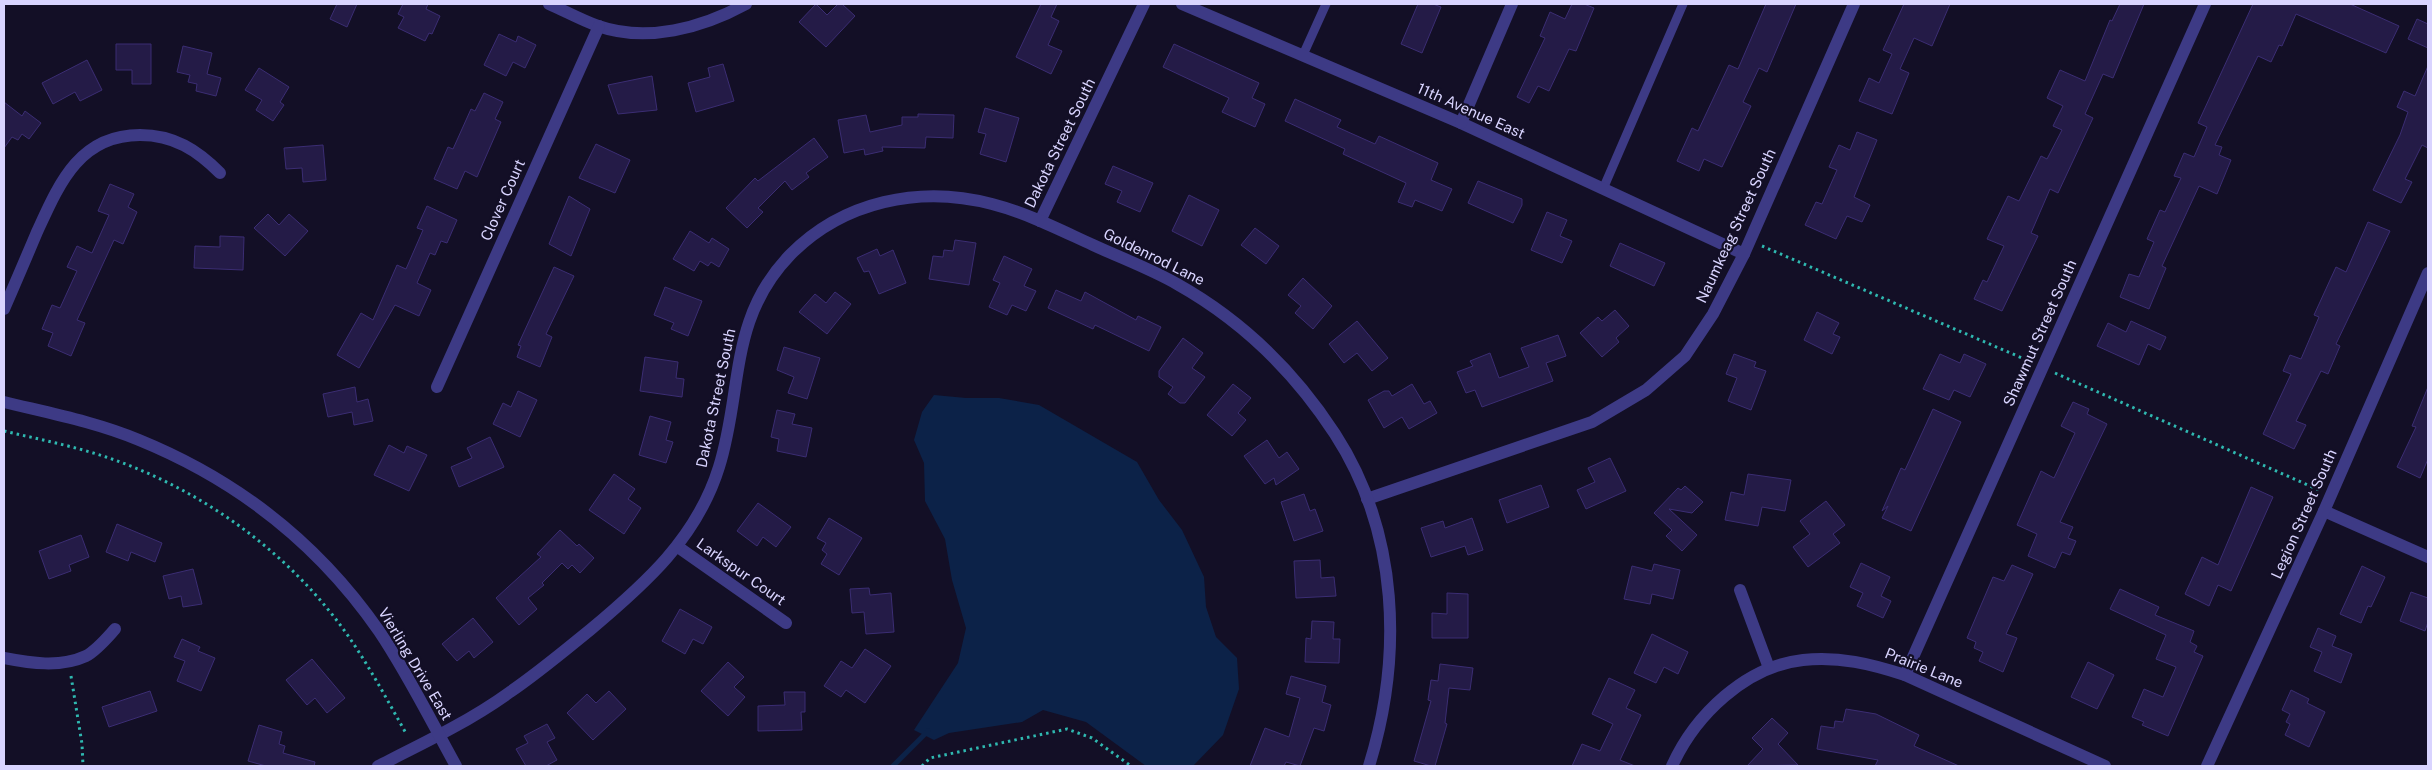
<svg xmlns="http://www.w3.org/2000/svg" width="2432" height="770" viewBox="0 0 2432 770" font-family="'Public Sans',sans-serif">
  <rect width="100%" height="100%" fill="#130f26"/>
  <!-- water -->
  <polygon fill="#0c2248" points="934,395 966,398 999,398 1039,405 1137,462 1159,500 1182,530 1204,577 1206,607 1216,637 1237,658 1239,689 1223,735 1193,766 1146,766 1086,722 1043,710 1022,722 949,733 934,740 914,730 958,663 966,628 952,580 945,539 925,501 924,463 914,440 922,412"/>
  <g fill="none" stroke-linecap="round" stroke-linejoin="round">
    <!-- stream -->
    <polyline stroke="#0c2248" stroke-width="5" points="893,766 928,731"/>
  </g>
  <!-- building -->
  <g fill="#241b47" stroke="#3b2d73">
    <polygon points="337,4 357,4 347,27 330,19"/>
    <polygon points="403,4 428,4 426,9 440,16 432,34 429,33 425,41 398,28 404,17 398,14"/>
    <polygon points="816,4 827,15 838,4 842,4 855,16 826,47 799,22"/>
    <polygon points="1041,4 1057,4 1051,17 1059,21 1048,45 1062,51 1051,74 1016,57"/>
    <polygon points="1418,4 1433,4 1441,7 1422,53 1401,44"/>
    <polygon points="1572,4 1584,4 1594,8 1576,51 1569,49 1549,91 1538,86 1529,103 1517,97 1545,38 1540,36 1550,12 1565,19"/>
    <polygon points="1766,4 1796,4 1767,72 1759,68 1743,102 1751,106 1722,167 1704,159 1699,171 1677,161 1692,128 1698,131 1729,65 1738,69"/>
    <polygon points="1904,4 1950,4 1932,46 1914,38 1900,69 1909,73 1892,114 1859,101 1869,78 1879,83 1892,54 1883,50"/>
    <polygon points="2120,4 2144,4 2113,78 2103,74 2085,114 2093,118 2058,193 2050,189 2031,233 2038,236 2002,311 1974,299 1983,280 1987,282 2004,246 1987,239 2008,196 2019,201 2041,156 2047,159 2062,130 2053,126 2063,106 2047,98 2060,70 2085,81 2110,20 2112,21"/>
    <polygon points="2253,4 2350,4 2399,26 2386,53 2296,14 2282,46 2279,45 2271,62 2258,56 2215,145 2222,147 2219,155 2231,160 2217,194 2199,186 2162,266 2166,268 2149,309 2120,297 2129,274 2139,277 2154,242 2147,239 2160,210 2165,212 2181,178 2174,176 2184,153 2194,157 2207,127 2198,123"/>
    <polygon points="2417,19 2428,24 2428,48 2408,39"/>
    <polygon points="499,34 516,42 518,36 536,45 525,68 513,62 506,76 484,65"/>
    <polygon points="116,44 151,44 151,84 132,84 132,70 116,70"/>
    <polygon points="1174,44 1259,83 1252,98 1265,104 1255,127 1222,112 1229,98 1163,67"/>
    <polygon points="183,46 212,53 207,74 221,78 216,96 196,91 197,84 188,82 190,75 177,72"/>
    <polygon points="87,60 102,90 80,101 75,92 53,104 42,83"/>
    <polygon points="723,64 734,101 696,112 688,83 710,77 708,68"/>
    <polygon points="2428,66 2428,148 2422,145 2405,179 2412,182 2401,203 2373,190 2400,135 2408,112 2397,107 2404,91 2415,96"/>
    <polygon points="259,68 289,87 280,102 284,105 273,121 256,110 262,100 245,90"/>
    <polygon points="652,76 657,110 618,114 608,85"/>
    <polygon points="484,93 503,102 495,119 501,122 477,177 465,171 457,189 434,179 448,147 453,149 471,109 475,111"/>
    <polygon points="1295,99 1341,120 1337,127 1375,144 1379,136 1438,163 1431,180 1452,189 1442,211 1415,200 1412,207 1398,202 1406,183 1343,154 1345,149 1285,121"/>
    <polygon points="4,102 22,116 25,111 41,123 29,139 22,134 18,140 12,137 4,148"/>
    <polygon points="985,108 1019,118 1006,162 980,154 986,134 978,132"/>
    <polygon points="918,114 954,115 953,138 926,137 925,148 882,147 883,151 865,155 864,149 844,153 838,120 866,115 870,132 902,125 902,117 918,117"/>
    <polygon points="1857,132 1877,140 1854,197 1870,205 1862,222 1847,216 1836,239 1805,225 1816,202 1822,204 1837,170 1829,167 1839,145 1850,150"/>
    <polygon points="814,138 828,157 806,173 809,177 792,190 785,181 758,208 763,212 747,228 726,208 755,178 758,181"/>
    <polygon points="596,144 630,160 615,193 579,178"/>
    <polygon points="323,145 326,180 303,182 302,168 286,169 284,148"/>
    <polygon points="1113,166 1153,183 1140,212 1117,202 1122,191 1105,184"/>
    <polygon points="1478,181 1522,199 1522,205 1513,223 1468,203"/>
    <polygon points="110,184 134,194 128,207 137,212 123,244 114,240 77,320 85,323 71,356 48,346 53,333 42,329 52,305 60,308 77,271 67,267 77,246 92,253 109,215 98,211"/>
    <polygon points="1189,195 1219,210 1202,246 1172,231"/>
    <polygon points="569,196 590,209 571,256 549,244"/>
    <polygon points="427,206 457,220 447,243 441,241 435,255 430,253 417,283 431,290 419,316 395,305 359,368 337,355 361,313 373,320 397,265 406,269 423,230 417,228"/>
    <polygon points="1547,212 1567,220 1560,236 1572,241 1562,263 1531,250"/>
    <polygon points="268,214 279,225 289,214 308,231 285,256 254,228"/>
    <polygon points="2368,222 2390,231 2336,344 2340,346 2328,374 2321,371 2296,421 2306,425 2294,449 2263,434 2291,374 2283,371 2290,355 2301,359 2319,317 2314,315 2336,267 2346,272"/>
    <polygon points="1255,228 1279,246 1266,264 1241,245"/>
    <polygon points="690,231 709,243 712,238 729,249 719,267 711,262 708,266 700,261 694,271 673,259"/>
    <polygon points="220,236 244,237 243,270 194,268 195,246 220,247"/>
    <polygon points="955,240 976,243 969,285 929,279 933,256 943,257 944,250 953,251"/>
    <polygon points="1620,243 1665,263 1654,286 1610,266"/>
    <polygon points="877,249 880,256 893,250 906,283 879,294 869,271 864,272 857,258"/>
    <polygon points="1004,256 1032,269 1024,286 1036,291 1026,311 1012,305 1007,315 989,307 1000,283 993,280"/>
    <polygon points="554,267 574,276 546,334 552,337 540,367 517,357 521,346 518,345"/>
    <polygon points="1303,278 1332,306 1313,329 1295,313 1301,306 1288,295"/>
    <polygon points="665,287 702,301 688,336 671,329 674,323 654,315"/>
    <polygon points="1056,290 1081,301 1085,292 1136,320 1138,316 1161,327 1149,351 1095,325 1093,329 1048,308"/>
    <polygon points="835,292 851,304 827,334 799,312 815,294 826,303"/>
    <polygon points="1615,310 1629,326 1616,338 1619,342 1602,357 1580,333 1598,317 1602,321"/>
    <polygon points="1817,312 1839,323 1833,334 1840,337 1832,354 1804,340"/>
    <polygon points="1357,321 1388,358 1372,371 1357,353 1344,363 1329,344"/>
    <polygon points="2131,321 2166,337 2160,350 2148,344 2139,365 2097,346 2108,323 2126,332"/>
    <polygon points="1558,335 1566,356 1546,363 1553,381 1482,407 1475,390 1466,393 1457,372 1473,366 1470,361 1490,353 1499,378 1529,367 1521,348"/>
    <polygon points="1183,338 1203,353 1192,368 1205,377 1185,403 1180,403 1168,394 1173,387 1159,377 1159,371"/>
    <polygon points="784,347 820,358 807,399 788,393 794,377 777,370"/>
    <polygon points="1734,354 1756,362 1754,367 1766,371 1751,410 1728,401 1737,378 1726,374"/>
    <polygon points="1940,354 1960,363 1964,354 1986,364 1970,397 1954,390 1949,400 1923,389"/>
    <polygon points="645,357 678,362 676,378 684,379 682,397 640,391"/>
    <polygon points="1233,384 1251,398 1238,413 1246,420 1232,436 1207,415"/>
    <polygon points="1412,384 1424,404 1430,401 1437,413 1409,429 1402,417 1384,428 1368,400 1384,391 1389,391 1392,396"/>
    <polygon points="355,387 357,402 368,399 373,421 354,425 352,412 328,417 323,394"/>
    <polygon points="2428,387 2428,459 2420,478 2397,467 2416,427 2412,426"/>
    <polygon points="518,391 537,400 520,437 493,424 503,403 511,407"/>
    <polygon points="2073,402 2089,409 2087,414 2107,424 2060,522 2073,527 2068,538 2076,541 2070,555 2062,552 2055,568 2028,556 2037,534 2017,525 2041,471 2054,478 2075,433 2061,426"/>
    <polygon points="1933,409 1961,422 1911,531 1882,518 1888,506 1882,511 1901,468 1905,470"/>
    <polygon points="777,410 795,414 792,424 812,428 806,457 777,451 779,439 771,437"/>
    <polygon points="650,416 671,422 666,440 673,442 666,463 639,455"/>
    <polygon points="490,437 504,467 459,487 451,467 472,458 467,448"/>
    <polygon points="1267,440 1279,458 1287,452 1299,469 1276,485 1274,478 1265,484 1244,456"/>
    <polygon points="389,445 404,453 407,446 427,455 409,491 374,475"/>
    <polygon points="1610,458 1626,491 1586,509 1577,490 1595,482 1588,468"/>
    <polygon points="614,474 635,489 628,499 641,508 624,534 589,510"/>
    <polygon points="1748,474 1791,480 1785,511 1762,507 1758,526 1725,520 1731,492 1744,495"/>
    <polygon points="1541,485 1549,507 1507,523 1499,500"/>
    <polygon points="1685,486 1703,502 1692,513 1669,509 1697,535 1682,551 1666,536 1672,530 1654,513 1678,488 1681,490"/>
    <polygon points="2251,487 2273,497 2231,591 2218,585 2209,606 2185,594 2202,557 2218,565"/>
    <polygon points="1304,494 1310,511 1315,509 1323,531 1294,541 1281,502"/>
    <polygon points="1826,501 1845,525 1833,534 1840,543 1808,567 1793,547 1810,534 1800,521"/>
    <polygon points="758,503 791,527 776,547 763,537 757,546 737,531"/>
    <polygon points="829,518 862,538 839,575 821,564 827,554 822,550 826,543 817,538"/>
    <polygon points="1472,518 1483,550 1468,555 1465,546 1431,557 1421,528 1443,521 1445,528"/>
    <polygon points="117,524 162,543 155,562 131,552 128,561 106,552"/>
    <polygon points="560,530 577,546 579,544 594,558 580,573 572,565 568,569 562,563 542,583 544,585 528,598 537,609 519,625 496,598 541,557 537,554"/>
    <polygon points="81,535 89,557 69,565 71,571 49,579 39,551"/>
    <polygon points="1320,560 1321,578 1334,577 1336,596 1296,598 1294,561"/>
    <polygon points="1861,563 1890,577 1881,596 1891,601 1883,618 1857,606 1863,593 1850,587"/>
    <polygon points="1654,564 1680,570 1673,599 1652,594 1650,604 1624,599 1632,566 1652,571"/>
    <polygon points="2012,565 2033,574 2006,634 2017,638 2003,672 1979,661 1983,652 1974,648 1976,642 1967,638 1993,577 2004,581"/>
    <polygon points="2362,566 2385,577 2371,607 2368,606 2361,623 2340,614"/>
    <polygon points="193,569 202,604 183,607 181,596 169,599 163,576"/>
    <polygon points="869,588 870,595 891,593 894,632 866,634 864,612 852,613 850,589"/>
    <polygon points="2120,589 2159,607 2155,615 2194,631 2190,642 2197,646 2194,652 2203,656 2168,736 2142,725 2144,722 2132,717 2144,689 2163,697 2176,667 2156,659 2166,635 2110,609"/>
    <polygon points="2411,592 2428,598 2428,622 2425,631 2400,621"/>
    <polygon points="1447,593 1468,594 1468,638 1432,638 1432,613 1447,614"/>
    <polygon points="680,609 712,627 703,644 693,639 685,654 662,641"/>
    <polygon points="473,618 493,642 474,658 469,651 457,661 442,644"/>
    <polygon points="1312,621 1334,622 1333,639 1340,639 1339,663 1305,662 1306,638 1311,639"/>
    <polygon points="2318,628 2336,636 2332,646 2352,654 2341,683 2314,671 2322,652 2310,647"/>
    <polygon points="1652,634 1688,652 1678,674 1664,667 1656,683 1634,673"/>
    <polygon points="182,639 200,647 198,651 215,658 201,691 177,681 185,661 174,657"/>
    <polygon points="865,649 891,666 865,703 846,690 841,697 824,686 841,661 852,668"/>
    <polygon points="312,659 345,698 327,713 315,698 307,705 286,680"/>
    <polygon points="728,662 744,677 734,687 745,697 728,716 701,691"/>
    <polygon points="2088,662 2114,675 2097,709 2071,697"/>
    <polygon points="1440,664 1473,668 1470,690 1449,688 1445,723 1447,724 1435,766 1431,766 1414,761 1431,701 1428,700 1431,680 1438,681"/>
    <polygon points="1291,676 1326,686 1322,702 1331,705 1324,731 1314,728 1300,766 1286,762 1284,766 1250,766 1265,728 1289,737 1300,698 1286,694"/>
    <polygon points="1609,678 1635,690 1626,708 1641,715 1620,760 1635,766 1572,766 1582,744 1600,751 1613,724 1592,714"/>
    <polygon points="2291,690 2309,699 2307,703 2325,712 2309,747 2285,735 2290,724 2286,722 2290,714 2282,710"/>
    <polygon points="150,691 157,711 109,727 102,707"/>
    <polygon points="609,691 626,709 593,740 567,713 587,694 596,703"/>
    <polygon points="784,692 805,692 805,712 801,712 802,730 758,731 758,706 785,705"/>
    <polygon points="1846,709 1876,714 1919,735 1914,746 1959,766 1875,766 1878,760 1817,749 1821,726 1834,728 1835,721 1843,722"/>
    <polygon points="1772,718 1788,733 1778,744 1798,765 1747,766 1763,749 1752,738"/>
    <polygon points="547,724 555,738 547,742 557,760 546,766 526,766 516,749 528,743 524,736"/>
    <polygon points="259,725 282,732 279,744 285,746 283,753 315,762 314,766 266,766 248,761"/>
  </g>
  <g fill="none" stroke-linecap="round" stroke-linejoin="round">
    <!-- path -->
    <g stroke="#2fb8b0" stroke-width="3" stroke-dasharray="2.5 4" stroke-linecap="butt">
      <polyline points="1762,246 2029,361"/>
      <polyline points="2055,373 2319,490"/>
      <path d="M4 431C38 439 73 446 106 457 190 485 270 539 326 607 359 646 382 691 407 735"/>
      <polyline points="71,676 82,744 83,766"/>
      <polyline points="922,766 930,758 1067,729 1092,738 1131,766"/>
    </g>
    <!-- service -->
    <g stroke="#3d3a85" stroke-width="9">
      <polyline points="1303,55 1326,4"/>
      <polyline points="1603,189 1683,4"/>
    </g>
    <!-- minor -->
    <g stroke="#3d3a85" stroke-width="12">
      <path d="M549 4C565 11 581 20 598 26 647 43 702 28 746 4"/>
      <polyline points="1182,4 1461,123 1744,254"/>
      <polyline points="1461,123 1512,4"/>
      <polyline points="1040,221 1144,4"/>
      <path d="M4 309C15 284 26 258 37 232 59 184 79 135 140 135 174 135 197 150 220 173"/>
      <polyline points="437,387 599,26"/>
      <polyline points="1367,499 1592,422 1646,390 1685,356 1713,314 1744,254 1854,4"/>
      <polyline points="2324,511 2428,557"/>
      <polyline points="678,547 786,623"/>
      <polyline points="1740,590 1769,668"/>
      <path d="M4 658C30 663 60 668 86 656 97 650 106 639 115 629"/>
      <polyline points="1905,675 2205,4"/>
      <path d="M378 766C422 744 470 721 510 692 538 673 564 651 590 630 645 584 697 538 719 467 743 391 728 319 790 255 843 201 920 185 992 204 1027 213 1060 230 1093 245 1121 258 1151 269 1177 284 1243 321 1294 371 1335 434 1399 533 1403 656 1369 766"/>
      <path d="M1672 766C1695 715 1746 666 1803 660 1839 656 1871 664 1905 675L2105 766"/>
      <polyline points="2207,766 2324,511 2428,273"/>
    </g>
    <!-- tertiary -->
    <path stroke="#3d3a85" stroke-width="12" d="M4 402C49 413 96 422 139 440 237 480 318 543 379 631 408 674 431 721 456 766"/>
  </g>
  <g text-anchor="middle" stroke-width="4.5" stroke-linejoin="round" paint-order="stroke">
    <!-- street labels -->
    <g font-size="15" fill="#d9d4ff" stroke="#130f26">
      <text transform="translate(1471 111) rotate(24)" y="5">11th Avenue East</text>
      <text transform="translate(1060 143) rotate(-64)" y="5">Dakota Street South</text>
      <text transform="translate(503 200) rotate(-66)" y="5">Clover Court</text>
      <text transform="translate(1736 226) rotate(-65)" y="5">Naumkeag Street South</text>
      <text transform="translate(1154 257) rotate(26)" y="5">Goldenrod Lane</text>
      <text transform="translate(2040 333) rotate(-66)" y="5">Shawmut Street South</text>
      <text transform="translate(716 398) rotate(-78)" y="5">Dakota Street South</text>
      <text transform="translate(2304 514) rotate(-66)" y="5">Legion Street South</text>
      <text transform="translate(741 572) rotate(35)" y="5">Larkspur Court</text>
      <text transform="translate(415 664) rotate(59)" y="5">Vierling Drive East</text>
      <text transform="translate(1924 668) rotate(22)" y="5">Prairie Lane</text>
    </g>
  </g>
  <!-- border -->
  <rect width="2432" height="770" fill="none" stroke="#d9d4ff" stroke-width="10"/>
</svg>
